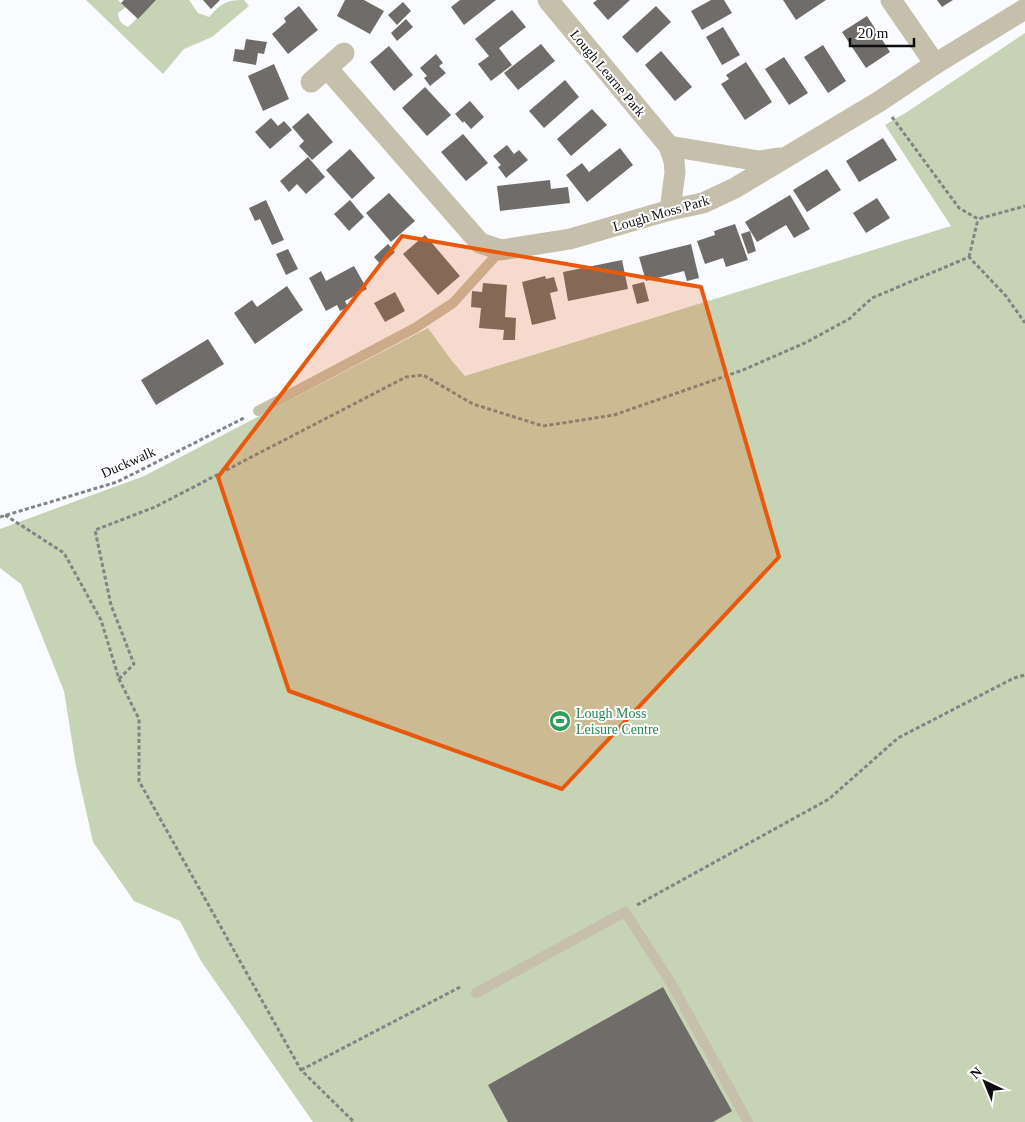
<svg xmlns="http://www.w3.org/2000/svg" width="1025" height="1122" viewBox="0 0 1025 1122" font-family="Georgia,serif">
  <rect width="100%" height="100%" fill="#f9fbfe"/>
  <!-- green -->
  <g fill="#c6d3b4">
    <path d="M86 0H118L126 7 118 13C119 21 121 24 128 27L156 0H189L198 13 209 17C221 4 225 0 244 0L249 6 212 37 184 49 163 74Z"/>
    <polygon points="1025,33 1025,1122 313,1122 201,961 180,921 134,901 93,842 76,766 64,691 21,584 0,568 0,529 144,476 428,328 452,361 465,376 951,226 885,125 907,112"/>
  </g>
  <!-- building -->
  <g fill="#6f6c6a">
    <polygon points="124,0 156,0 138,19 121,3"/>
    <polygon points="203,0 220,0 211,9"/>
    <polygon points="345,0 364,0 384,11 370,34 337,16"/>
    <polygon points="460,0 496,0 464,25 451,7"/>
    <polygon points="597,0 630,0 608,20 593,3"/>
    <polygon points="711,0 724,0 732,13 702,30 691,11"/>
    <polygon points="783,0 826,0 796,20"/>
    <polygon points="937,0 953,0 942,7"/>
    <polygon points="403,2 411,11 397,25 388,15"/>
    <polygon points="299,6 318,30 288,54 272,34 286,22 284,18"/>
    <polygon points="656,6 671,22 637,53 622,37"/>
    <polygon points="512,10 526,27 499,48 512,65 491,81 478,64 489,56 475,39"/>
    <polygon points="867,16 890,52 866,68 842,32"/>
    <polygon points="406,19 413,27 397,41 391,33"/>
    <polygon points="723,27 740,55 722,65 706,37"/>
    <polygon points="246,39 267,42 264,54 258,53 256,65 233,61 235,49 244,50"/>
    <polygon points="541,44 555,61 518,90 504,73"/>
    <polygon points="823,45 846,81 828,93 804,57"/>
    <polygon points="389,46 413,75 394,91 370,62"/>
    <polygon points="661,51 692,87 675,101 645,65"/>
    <polygon points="436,54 443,63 439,66 446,73 430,86 424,78 427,76 420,68"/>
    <polygon points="784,57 808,93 789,105 765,69"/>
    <polygon points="746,62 772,102 745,120 721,84 729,79 726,75"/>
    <polygon points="274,64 289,99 263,111 248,76"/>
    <polygon points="565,80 579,97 544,128 529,111"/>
    <polygon points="425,87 451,115 427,136 402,108"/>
    <polygon points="470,101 484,117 471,129 464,121 463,123 455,114"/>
    <polygon points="592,109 607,125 571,156 557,139"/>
    <polygon points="308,113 333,142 312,160 299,146 304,141 292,127"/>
    <polygon points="271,118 278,126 284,121 292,130 270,149 255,132"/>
    <polygon points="463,134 488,163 466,181 441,152"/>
    <polygon points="883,138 897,160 859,182 846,161"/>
    <polygon points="507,145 514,154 519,150 528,160 506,178 498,167 501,165 493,156"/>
    <polygon points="620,148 633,165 587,202 566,175 582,163 589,172"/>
    <polygon points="350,149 375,178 352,199 326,170"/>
    <polygon points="308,157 325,177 306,194 297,184 289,192 280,181"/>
    <polygon points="827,169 841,190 807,212 793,190"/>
    <polygon points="550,180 551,189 568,187 570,203 500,211 497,186"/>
    <polygon points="389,193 415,221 391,242 366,213"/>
    <polygon points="790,195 810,229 794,238 786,225 757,242 745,222"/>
    <polygon points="877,198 890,218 866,233 853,213"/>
    <polygon points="266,200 284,240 272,245 260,219 255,221 249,208"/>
    <polygon points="350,200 364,217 349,231 334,214"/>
    <polygon points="735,224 748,260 726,267 723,258 705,264 697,241 715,235 714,231"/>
    <polygon points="750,231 756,251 748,254 741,234"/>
    <polygon points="425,235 460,276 438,295 403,254"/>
    <polygon points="388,244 395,252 381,265 374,257"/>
    <polygon points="691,244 699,278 687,281 684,271 646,281 639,257"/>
    <polygon points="288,249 298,269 286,275 276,254"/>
    <polygon points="622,260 628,289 568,301 563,272"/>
    <polygon points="354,266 367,289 345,301 348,307 340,311 337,305 326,311 309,278 321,271 326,281"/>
    <polygon points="545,276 546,279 554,277 558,291 550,293 556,319 532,325 522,282"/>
    <polygon points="644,282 649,301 637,304 632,285"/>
    <polygon points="483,283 507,285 505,317 516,318 515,340 503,340 504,330 479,328 481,308 471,307 472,291 482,292"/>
    <polygon points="287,286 303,310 255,344 234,313 252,300 257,307"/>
    <polygon points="395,292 405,311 385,322 374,303"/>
    <polygon points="208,339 224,364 156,405 141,380"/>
    <polygon points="663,987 732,1111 713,1122 508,1122 488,1085"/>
  </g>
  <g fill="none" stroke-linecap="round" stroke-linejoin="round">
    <!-- path -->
    <g stroke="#838486" stroke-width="3" stroke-dasharray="4 2.5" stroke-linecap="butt">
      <polyline points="892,117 959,208 978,219 1025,206"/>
      <polyline points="969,257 978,219"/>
      <polyline points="5,515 64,553 101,620 119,679 139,719 139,781 301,1070 354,1122"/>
      <polyline points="0,517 117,482 244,418"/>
      <polyline points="119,679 134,664 111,605 95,530 155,507 406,377 423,375 473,404 543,426 614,415 743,370 807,342 849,319 872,298 969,257 1006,296 1025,323"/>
      <polyline points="637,905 829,799 898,738 1014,678 1025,675"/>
      <polyline points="301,1070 462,986"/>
    </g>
    <!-- service -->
    <g stroke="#c6bfab" stroke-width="10">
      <polyline points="258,411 415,328 453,303 501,250"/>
      <polyline points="476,993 625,912 671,983 748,1122"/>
    </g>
    <!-- minor -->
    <g stroke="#c6bfab" stroke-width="21">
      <polyline points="548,0 669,146 674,161 675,172 670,210"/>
      <polyline points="891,0 935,64"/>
      <polyline points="327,68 480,243 501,250 570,239 670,210 703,203 735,188 880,101 935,64 1025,9"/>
      <polyline points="311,82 344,53"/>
      <polyline points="669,146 759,161 780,158"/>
    </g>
  </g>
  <!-- marked area -->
  <path fill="#e8590c" fill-opacity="0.2" stroke="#e8590c" stroke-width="4" stroke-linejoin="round" d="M402 236 701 287 779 557 562 789 289 691 218 477Z"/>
  <!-- icons -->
  <defs>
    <g id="stadium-disc" transform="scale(1.125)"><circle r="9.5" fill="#2e9e5b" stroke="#fff"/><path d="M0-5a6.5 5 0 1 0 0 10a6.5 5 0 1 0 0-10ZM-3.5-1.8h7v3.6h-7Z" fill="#fff"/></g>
  </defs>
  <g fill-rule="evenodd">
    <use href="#stadium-disc" x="560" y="721"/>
  </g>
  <g text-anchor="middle" stroke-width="4" stroke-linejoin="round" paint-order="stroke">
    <!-- street labels -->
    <g font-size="14" fill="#0d0d0f" stroke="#fff">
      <text transform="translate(608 73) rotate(50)" y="5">Lough Learne Park</text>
      <text transform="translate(661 213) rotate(-16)" y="5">Lough Moss Park</text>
      <text transform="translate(128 462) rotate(-24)" y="5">Duckwalk</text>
    </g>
    <!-- leisure labels -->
    <g font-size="14" fill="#27864d" stroke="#fff" text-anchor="start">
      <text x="576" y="718">Lough Moss<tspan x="576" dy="16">Leisure Centre</tspan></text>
    </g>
  </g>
  <!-- north arrow -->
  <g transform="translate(985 1082) rotate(316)" stroke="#ffffff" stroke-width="4" paint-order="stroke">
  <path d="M0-4L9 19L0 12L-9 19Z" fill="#0d0d0f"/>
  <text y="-8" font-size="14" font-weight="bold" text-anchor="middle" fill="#0d0d0f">N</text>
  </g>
  <!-- scale -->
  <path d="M850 38v8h64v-8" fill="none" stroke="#0d0d0f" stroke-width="2.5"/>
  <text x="858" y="38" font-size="15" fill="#0d0d0f" stroke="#ffffff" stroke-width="4" paint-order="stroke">20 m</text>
</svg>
